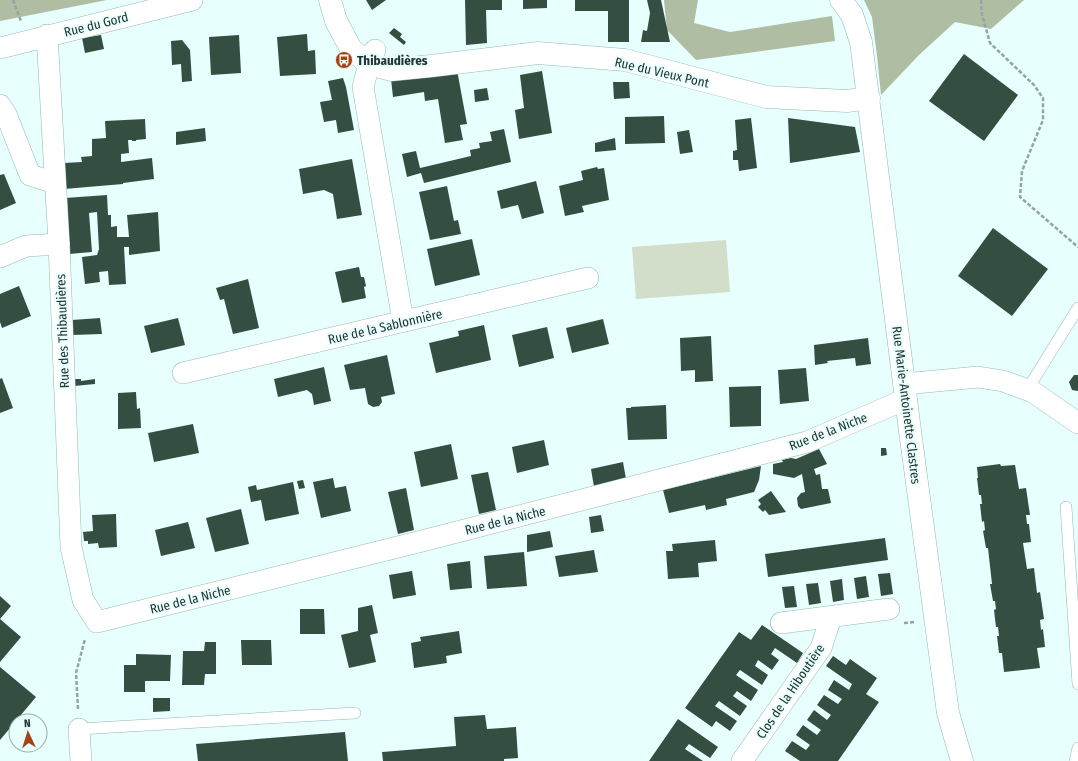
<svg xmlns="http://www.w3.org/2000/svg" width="1078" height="761" viewBox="0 0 1078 761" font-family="'Fira Sans Condensed',sans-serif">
  <rect width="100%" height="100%" fill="#e7fffd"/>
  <!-- green -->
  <polygon fill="#d2ddca" points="726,240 730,292 636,299 632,247"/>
  <!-- forest -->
  <g fill="#afbea3">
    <polygon points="0,0 107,0 0,21"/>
    <polygon points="664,0 698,0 694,23 730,32 832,16 835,41 696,60 667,30"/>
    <polygon points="864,0 1024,0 991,29 955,22 919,55 881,95 877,56 872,17"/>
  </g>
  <!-- building -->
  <g fill="#344f41">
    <polygon points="366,0 386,0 372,10"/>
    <polygon points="465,0 502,0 502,10 486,10 487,43 466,45"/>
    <polygon points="523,0 547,0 547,8 523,9"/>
    <polygon points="575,0 629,0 629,42 608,42 608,11 575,11"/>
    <polygon points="647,0 661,0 670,42 641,42 643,30 647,31 650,13"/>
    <polygon points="394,28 402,34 400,37 406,42 404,45 389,33"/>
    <polygon points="307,34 308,51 315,50 316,74 280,76 277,37"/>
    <polygon points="101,35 104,49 85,53 82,38"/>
    <polygon points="239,35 241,73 211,75 209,37"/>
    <polygon points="182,40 190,50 192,81 182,82 181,64 172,65 171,41"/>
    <polygon points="964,54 1018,95 984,141 929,101"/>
    <polygon points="457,70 467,124 460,125 463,140 445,143 438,99 425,101 424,92 393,97 391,79"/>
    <polygon points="542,71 552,133 519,139 515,110 524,108 520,75"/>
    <polygon points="343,78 346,87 354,130 338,133 336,120 324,122 320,102 332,100 328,81"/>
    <polygon points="613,82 629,82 630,98 614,99"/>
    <polygon points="487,88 489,100 475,102 474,90"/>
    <polygon points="664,116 665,143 625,144 625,117"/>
    <polygon points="751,118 757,168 739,171 738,160 733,160 733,151 737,150 735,120"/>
    <polygon points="788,118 855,127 860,152 790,163"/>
    <polygon points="145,119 146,139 136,140 136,141 132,141 132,140 128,140 129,153 121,154 121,162 152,158 154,179 123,183 123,184 64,189 64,163 82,162 81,157 92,156 92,139 106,138 105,121"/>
    <polygon points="205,128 206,141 176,145 176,132"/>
    <polygon points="504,129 511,162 424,183 421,173 407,177 402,154 416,151 420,168 471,156 470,150 480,148 479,143 492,141 490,132"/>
    <polygon points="689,130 693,152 680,154 677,132"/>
    <polygon points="615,138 616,150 595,152 595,143"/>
    <polygon points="352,159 362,215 337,219 333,194 324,190 303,194 299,169"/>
    <polygon points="597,167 598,169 604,168 609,200 582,206 584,212 565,216 559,186 583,180 581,171"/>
    <polygon points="4,174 16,203 0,210 0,175"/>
    <polygon points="536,181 544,213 522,219 518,205 501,209 497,191"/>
    <polygon points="447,186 454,221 458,220 461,234 430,240 419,192"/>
    <polygon points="107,195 108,215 111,215 111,227 117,226 117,237 129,237 127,215 158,212 160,251 129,255 129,247 124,247 126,284 109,285 108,271 99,272 100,282 85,284 82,257 97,255 99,249 97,212 89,213 92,252 69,254 65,198"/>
    <polygon points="993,228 1048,269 1012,316 958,276"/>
    <polygon points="472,239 480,275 435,286 427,249"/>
    <polygon points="359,267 361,277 364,277 366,286 364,287 366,298 342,303 335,272"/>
    <polygon points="248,279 259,328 233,334 224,299 220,300 216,288"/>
    <polygon points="19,286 31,316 2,328 0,322 0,294"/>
    <polygon points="100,318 102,334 72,335 72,320"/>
    <polygon points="178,318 185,345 151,353 144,326"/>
    <polygon points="603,319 609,344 572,353 566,328"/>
    <polygon points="484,325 491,360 436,373 429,343 459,336 458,331"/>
    <polygon points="547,327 554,358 519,367 512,335"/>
    <polygon points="711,336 713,381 695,382 695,370 681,371 680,338"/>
    <polygon points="868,338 871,364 856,366 855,358 827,361 828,363 815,365 814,345"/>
    <polygon points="387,355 395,394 381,397 382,402 379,406 373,407 368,404 365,388 350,390 344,365"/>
    <polygon points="324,367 331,401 314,405 312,394 307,390 278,397 274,379"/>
    <polygon points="806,368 809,401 780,404 778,370"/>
    <polygon points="1074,375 1078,375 1078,391 1072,390 1069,382"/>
    <polygon points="2,378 13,408 0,413 0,379"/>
    <polygon points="73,379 81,379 81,381 95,379 95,384 74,386"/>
    <polygon points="761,386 761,426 730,427 729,387"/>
    <polygon points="136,392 137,409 140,408 141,428 118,429 118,393"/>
    <polygon points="666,405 667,439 628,440 626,408 631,408 631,407"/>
    <polygon points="193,424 199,453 154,462 148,433"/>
    <polygon points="544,440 549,465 517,473 512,447"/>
    <polygon points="451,444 458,479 421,487 414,452"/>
    <polygon points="881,448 886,448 887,455 881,456"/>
    <polygon points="819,449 827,464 814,469 816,475 820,474 822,489 828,489 831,503 801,509 798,506 797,498 801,493 805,492 802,474 794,478 773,474 773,464 783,462 782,460 791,458 796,459"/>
    <polygon points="623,462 626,479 594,487 591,469"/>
    <polygon points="1000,464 1001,466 1015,465 1019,489 1026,488 1030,515 1026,515 1027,524 1029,524 1031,542 1023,543 1027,569 1034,568 1037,593 1040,592 1044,619 1040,620 1041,630 1043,629 1045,647 1037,648 1040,668 1004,672 1002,653 999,653 997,636 999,636 998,627 996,627 994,610 996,609 995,601 993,601 990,584 992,584 988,548 986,548 983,531 985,530 984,521 982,522 980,504 982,504 981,495 979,495 977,478 978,478 977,467"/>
    <polygon points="761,466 759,480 754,492 726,499 727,505 706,510 705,505 669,513 663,490"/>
    <polygon points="488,472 496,510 479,514 471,475"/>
    <polygon points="333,478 335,488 346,486 351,511 321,518 313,482"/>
    <polygon points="303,480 305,488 299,489 297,481"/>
    <polygon points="293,482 299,514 265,521 261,500 251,502 248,487 256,485 257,490"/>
    <polygon points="406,488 414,530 398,534 388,492"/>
    <polygon points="771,491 786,512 769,515 765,510 763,512 758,507 761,504 758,500"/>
    <polygon points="241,509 249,544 215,552 206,518"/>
    <polygon points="116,514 117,547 99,548 98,543 88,544 88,541 84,541 83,532 93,531 92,515"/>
    <polygon points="601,515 604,531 591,533 589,517"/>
    <polygon points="188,522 195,548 161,556 155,530"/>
    <polygon points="550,531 553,547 527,552 527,535"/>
    <polygon points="885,538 888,560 768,577 765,554"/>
    <polygon points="715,540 717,561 698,563 699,577 668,579 666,551 673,551 672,544"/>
    <polygon points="594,550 598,572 559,577 555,556"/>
    <polygon points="524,552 527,586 487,589 484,556"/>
    <polygon points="470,561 472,588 450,590 447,564"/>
    <polygon points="412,571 416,595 393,599 389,575"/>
    <polygon points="890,573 893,594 881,596 878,574"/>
    <polygon points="866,576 869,597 857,599 854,578"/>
    <polygon points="842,579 844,600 833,602 830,581"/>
    <polygon points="818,583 821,603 809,605 806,584"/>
    <polygon points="794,586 797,607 785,608 782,587"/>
    <polygon points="0,596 11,606 0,619 21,637 0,662"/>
    <polygon points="372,605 378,633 370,635 376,662 349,668 341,635 358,631 358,608"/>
    <polygon points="300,609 324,609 325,634 300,634"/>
    <polygon points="762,625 803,653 797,663 775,648 771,654 779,660 772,670 758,660 755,666 768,675 762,685 740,670 736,675 758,690 751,701 737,691 733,696 747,706 740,716 719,701 715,706 737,721 730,731 716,721 712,727 685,708 739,632 751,640"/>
    <polygon points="459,631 462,653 446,656 447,663 414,668 411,643 421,641 420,637"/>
    <polygon points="241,640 271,640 272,665 242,665"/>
    <polygon points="205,642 216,642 216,674 205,674 204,685 182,685 183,651 204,651"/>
    <polygon points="136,654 171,655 170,681 145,681 145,692 124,692 124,665 136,665"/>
    <polygon points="833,656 846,665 850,659 877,678 866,694 879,702 838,761 800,761 785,751 792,741 806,750 810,745 796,735 803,725 817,735 821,730 807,720 814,710 827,720 831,715 817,705 824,695 838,704 842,699 828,690 834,680 849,690 852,684 826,666"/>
    <polygon points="0,667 36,697 0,740"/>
    <polygon points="153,698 170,698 170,711 153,712"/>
    <polygon points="485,715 487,729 516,727 518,758 504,759 504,761 383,761 382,752 456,746 454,717"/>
    <polygon points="678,719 718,747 710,758 689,744 685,749 703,761 649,761"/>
    <polygon points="345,732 348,761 198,761 196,744"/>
  </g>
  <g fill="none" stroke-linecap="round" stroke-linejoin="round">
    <!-- lane casing -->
    <g stroke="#93b9b7" stroke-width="12">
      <g id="lane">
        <polyline points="1027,390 1078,308"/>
        <polyline points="1066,507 1078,684"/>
        <polyline points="79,729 355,713"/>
        <polyline points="1075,761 1078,748"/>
      </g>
    </g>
    <!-- street casing -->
    <g stroke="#93b9b7" stroke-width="22">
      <g id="street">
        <polyline points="47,35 59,244 71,547 83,600 97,622 422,541 807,442 906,399"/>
        <polyline points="0,48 192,0"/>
        <polyline points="375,50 369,64 363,87 403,321"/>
        <polyline points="0,105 6,114 30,175 55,183"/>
        <polyline points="0,257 26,246 59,244"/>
        <polyline points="183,373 588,278"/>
        <polyline points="904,384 978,377 1003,381 1033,392 1078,423"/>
        <polyline points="781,623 889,609"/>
        <polyline points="79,729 81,761"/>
        <polyline points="742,761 821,648 831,617"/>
      </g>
    </g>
    <!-- secondary casing -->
    <g stroke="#93b9b7" stroke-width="23">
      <g id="secondary">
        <polyline points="330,0 336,21 351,49 369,64 391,70 431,66 538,53 625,60 766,97 847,101 869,98"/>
        <polyline points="841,0 852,15 861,42 910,431 948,713 962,761"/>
      </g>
    </g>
    <!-- path -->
    <g stroke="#91a5a3" stroke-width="2.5" stroke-dasharray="4 2" stroke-linecap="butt">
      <polyline points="13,0 21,21"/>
      <polyline points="981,0 982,15 990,43 1034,85 1043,98 1043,120 1022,171 1020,197 1078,247"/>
      <polyline points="904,623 915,622"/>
      <polyline points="78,709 76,673 85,639"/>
    </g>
    <!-- lane -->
    <use href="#lane" stroke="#fff" stroke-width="11"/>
    <!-- street -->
    <use href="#street" stroke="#fff" stroke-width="21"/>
    <!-- secondary -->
    <use href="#secondary" stroke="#fff" stroke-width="22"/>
  </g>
  <!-- icons -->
  <defs>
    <g id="bus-disc" transform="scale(0.9)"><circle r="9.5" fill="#a84317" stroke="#e7fffd"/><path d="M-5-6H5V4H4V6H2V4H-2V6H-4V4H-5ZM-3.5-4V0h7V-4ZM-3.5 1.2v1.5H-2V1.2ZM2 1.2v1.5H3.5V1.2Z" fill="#fff"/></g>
  </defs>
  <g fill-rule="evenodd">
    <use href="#bus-disc" x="344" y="60"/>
  </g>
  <g text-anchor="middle" stroke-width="4" stroke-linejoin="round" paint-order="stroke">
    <!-- street labels -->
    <g font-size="13" fill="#243332" stroke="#e7fffd">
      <text transform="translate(96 24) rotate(-14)" y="5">Rue du Gord</text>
      <text transform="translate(662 72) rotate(13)" y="5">Rue du Vieux Pont</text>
      <text transform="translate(385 326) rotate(-13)" y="5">Rue de la Sablonnière</text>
      <text transform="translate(62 331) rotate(-92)" y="5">Rue des Thibaudières</text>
      <text transform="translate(907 405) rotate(83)" y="5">Rue Marie-Antoinette Clastres</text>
      <text transform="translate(828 431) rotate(-21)" y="5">Rue de la Niche</text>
      <text transform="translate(505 520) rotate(-14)" y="5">Rue de la Niche</text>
      <text transform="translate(190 599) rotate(-14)" y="5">Rue de la Niche</text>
      <text transform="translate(790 691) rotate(-56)" y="5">Clos de la Hiboutière</text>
    </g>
    <!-- poi labels -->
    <g font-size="13" font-weight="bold" fill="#243332" stroke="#e7fffd" text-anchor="start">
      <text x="357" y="65">Thibaudières</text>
    </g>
  </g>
  <!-- north arrow -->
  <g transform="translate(28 733) rotate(356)"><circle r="19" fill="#e7fffd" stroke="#99adac"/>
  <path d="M0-3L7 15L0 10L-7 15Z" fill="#a84317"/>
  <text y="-6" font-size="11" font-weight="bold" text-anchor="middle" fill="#243332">N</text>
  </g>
</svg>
